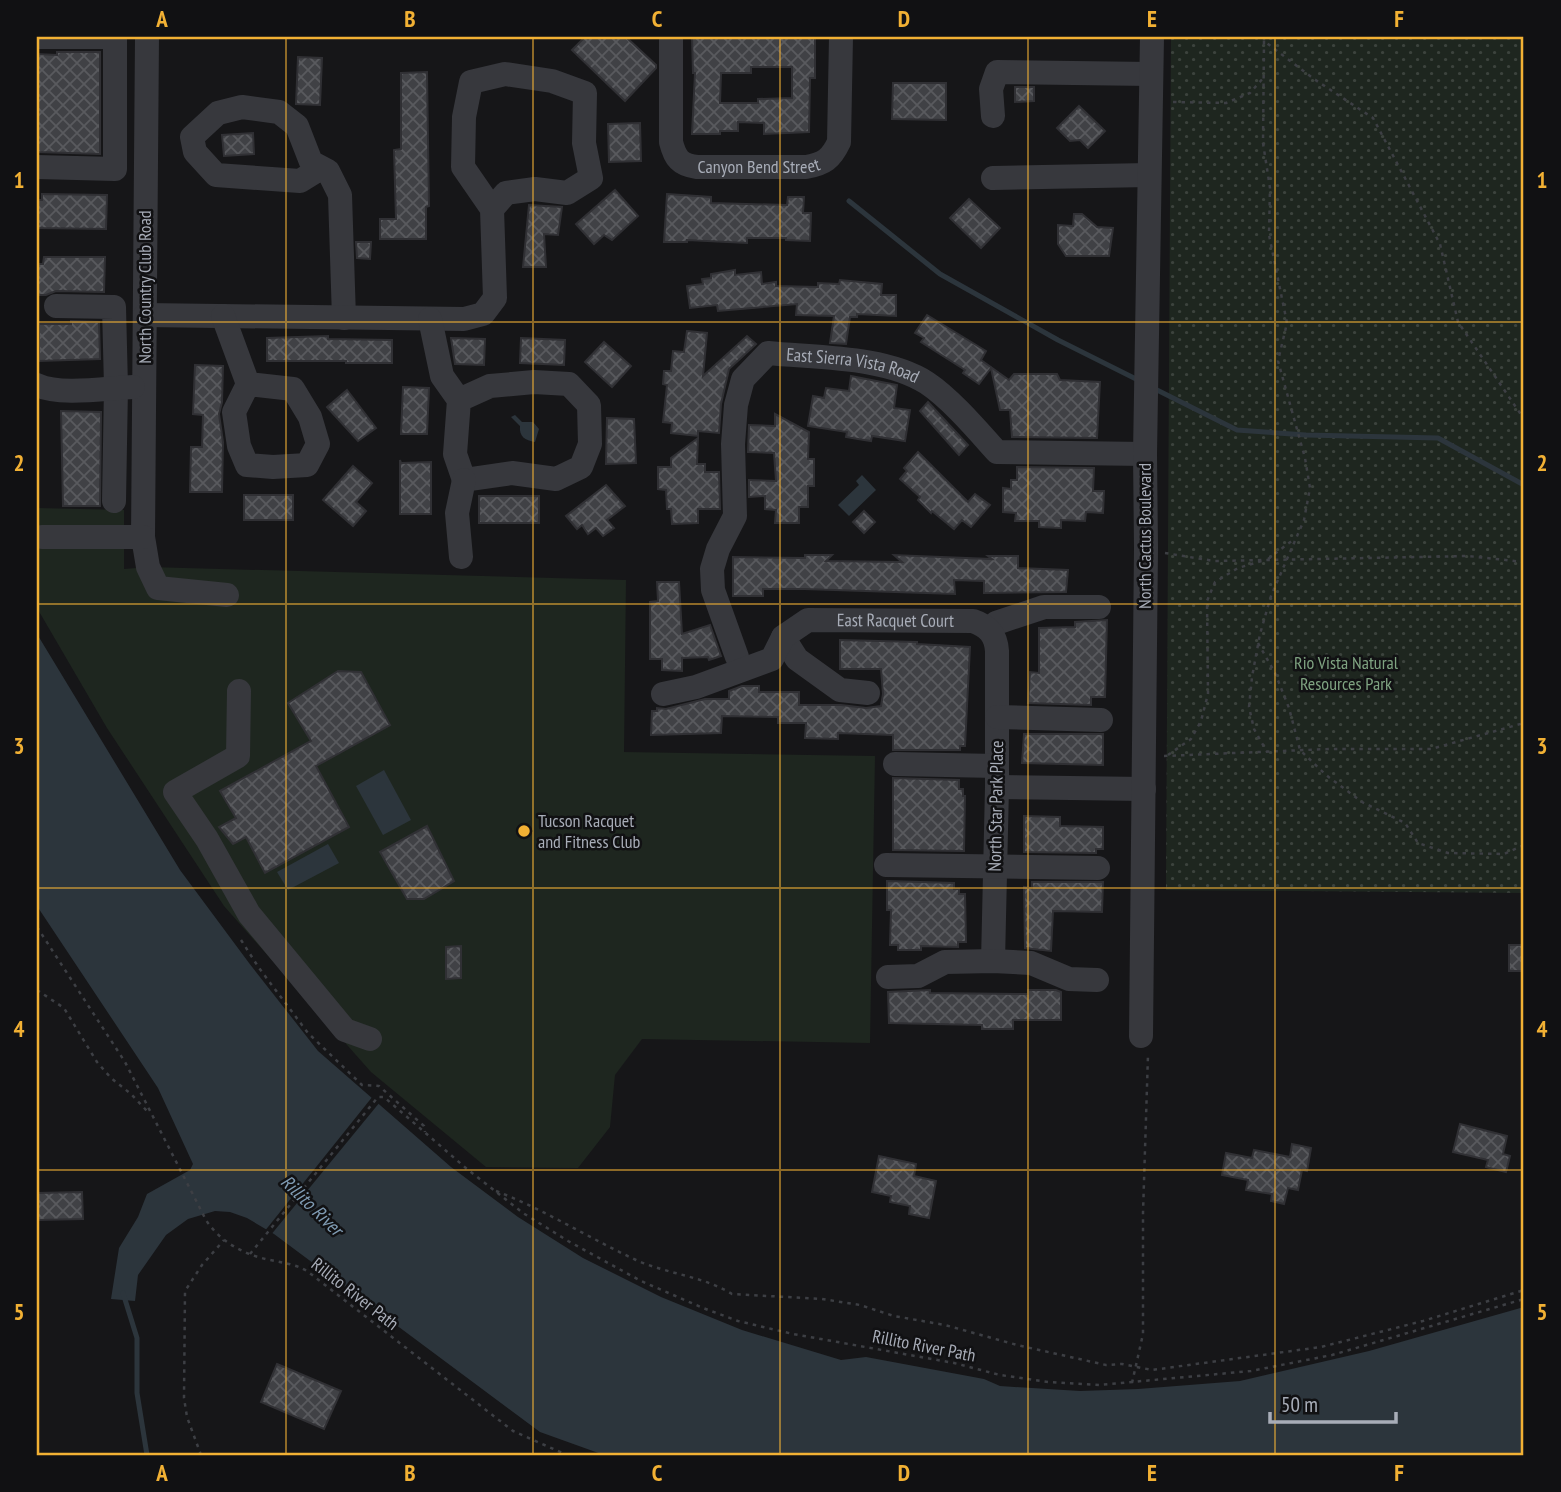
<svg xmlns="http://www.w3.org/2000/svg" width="1561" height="1492" viewBox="0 0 1561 1492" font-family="'PT Sans Narrow',sans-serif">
  <defs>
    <pattern id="grass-dots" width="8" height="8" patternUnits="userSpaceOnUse" patternTransform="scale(1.75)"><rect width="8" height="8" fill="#1e261f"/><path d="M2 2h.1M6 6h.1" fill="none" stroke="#3c433d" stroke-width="1.8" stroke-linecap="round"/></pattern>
    <pattern id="building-cross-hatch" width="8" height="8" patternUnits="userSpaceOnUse" patternTransform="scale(1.75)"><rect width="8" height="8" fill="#404145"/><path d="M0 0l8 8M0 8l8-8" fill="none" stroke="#595a5e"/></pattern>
  </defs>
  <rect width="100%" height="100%" fill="#161618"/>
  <!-- grass -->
  <polygon fill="url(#grass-dots)" points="1171,37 1524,37 1524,893 1166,890"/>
  <!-- pitch -->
  <polygon fill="#1e261f" points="37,508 124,510 124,569 149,567 626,580 624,752 875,756 870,1043 642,1039 615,1075 610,1127 578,1168 486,1167 371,1072 224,906 107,728 37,608"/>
  <!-- water -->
  <g fill="#2c353c">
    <path d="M515 415 522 422H533L539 429 535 442C525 440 519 437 520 426L511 417Z"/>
    <polygon points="862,475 876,490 849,516 838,505 859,485 856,481"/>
    <polygon points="37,634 180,870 249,963 318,1051 451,1167 518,1217 583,1258 661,1297 742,1330 841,1360 866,1357 984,1379 1000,1386 1080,1391 1138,1389 1240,1381 1369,1351 1524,1307 1524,1455 604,1455 540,1432 274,1234 247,1218 230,1212 215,1211 188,1219 166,1235 138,1275 135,1301 111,1299 119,1248 138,1217 147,1194 190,1170 193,1164 158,1088 37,906"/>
    <polygon points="384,770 411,820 383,835 356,786"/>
    <polygon points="328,844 339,863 288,890 277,872"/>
  </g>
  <!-- pier -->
  <polygon fill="#161618" points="373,1096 380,1102 270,1236 264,1232"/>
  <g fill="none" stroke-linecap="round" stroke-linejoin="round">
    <!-- stream -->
    <g stroke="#2c353c" stroke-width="5">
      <polyline points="849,201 940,274 1058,340 1140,381"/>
      <polyline points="1155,389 1237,430 1306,435 1438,438 1524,485"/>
      <polyline points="123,1293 137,1338 137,1393 147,1455"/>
    </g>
  </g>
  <!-- building -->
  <g fill="url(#building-cross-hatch)" stroke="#303034" stroke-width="2" fill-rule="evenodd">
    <polygon points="585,37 626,37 656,65 656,68 625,101 572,50"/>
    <path d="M692 37H815V78H810L809 132 764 134V123L738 122V131H720V134H692L695 73H693ZM751 67H792V98L758 99V103H720L721 73H751Z"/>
    <polygon points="57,52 100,52 100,154 37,152 37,54 57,55"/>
    <polygon points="298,57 322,58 320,105 296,104"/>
    <polygon points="427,72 429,206 426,207 426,239 380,239 380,219 396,219 394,150 401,149 401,73"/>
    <polygon points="893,83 946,83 946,120 892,119"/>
    <polygon points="1015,87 1034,87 1034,101 1015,102"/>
    <polygon points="1079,106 1105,131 1088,148 1080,140 1070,141 1057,128"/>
    <polygon points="640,123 641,161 609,162 608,124"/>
    <polygon points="253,133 254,154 224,156 222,135"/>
    <polygon points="615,190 638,216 612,240 604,235 594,244 576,224"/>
    <polygon points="42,194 107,195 106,229 37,228 37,200 42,200"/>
    <polygon points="667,194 711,197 711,203 787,205 788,197 804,197 803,213 811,213 810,241 786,240 786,238 747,238 747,243 687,240 687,242 664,242"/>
    <polygon points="969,199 1000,228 981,248 950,218"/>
    <polygon points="529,205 562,207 558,235 544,234 546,267 523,267"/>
    <polygon points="1074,214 1082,214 1097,227 1113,228 1109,256 1066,256 1058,244 1058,225 1073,226"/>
    <polygon points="356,242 371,242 370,259 357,258"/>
    <polygon points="44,257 105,257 104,292 56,291 46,295 37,295 37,268 38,264 43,264"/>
    <polygon points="735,270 735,275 761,272 762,284 776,282 776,286 818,287 818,283 839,284 840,280 882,284 881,295 896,295 896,316 857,314 857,317 850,317 846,344 830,343 834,316 796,315 797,304 718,311 717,305 690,308 687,286 703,284 702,279 711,278 711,274"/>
    <polygon points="927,315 986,351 981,360 1009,380 1014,374 1057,374 1060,380 1100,382 1097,438 1012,437 1010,410 1000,410 991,368 979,384 963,373 965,370 921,342 924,338 915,333"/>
    <polygon points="71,321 99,322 100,359 39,361 39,324 71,324"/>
    <polygon points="687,331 707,333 703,376 747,336 756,344 729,369 721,404 719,433 698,431 698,436 671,433 672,423 663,422 667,385 663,384 664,371 671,371 673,351 684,352"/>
    <polygon points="328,336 328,339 392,340 392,363 346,363 346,361 267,361 267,338"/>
    <polygon points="451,338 485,339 484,365 455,364"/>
    <polygon points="521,338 565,340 564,365 520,363"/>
    <polygon points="604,342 631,366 612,387 585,362"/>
    <polygon points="195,365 223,366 222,402 219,414 223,442 222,492 190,492 191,447 202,447 203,415 193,414"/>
    <polygon points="851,376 897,385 894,408 910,410 905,441 872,436 871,441 858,439 846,437 847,432 808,426 813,396 824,398 826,388 849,391"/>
    <polygon points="403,387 429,388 427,434 401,434"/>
    <polygon points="347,390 376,428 358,441 327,407"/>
    <polygon points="928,402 968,445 959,455 920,411"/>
    <polygon points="61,411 101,412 100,506 63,506"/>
    <polygon points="775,414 809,432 808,459 814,459 814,486 808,486 808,507 799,507 799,523 775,523 776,510 765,509 765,496 749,497 749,480 776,481 774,453 748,452 749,425 775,426"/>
    <polygon points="607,418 634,419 636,463 606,464"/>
    <polygon points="698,438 697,464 705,464 705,472 719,472 720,509 698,509 698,523 672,524 671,509 667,509 666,490 658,489 658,467 671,467 671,458"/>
    <polygon points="918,452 968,502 975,494 990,505 971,527 962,520 954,529 932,511 931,513 918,500 920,497 900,479 907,471 904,468"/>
    <polygon points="400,460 401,463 431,462 431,514 400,514"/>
    <polygon points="353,466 372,483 356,502 366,511 353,526 323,500"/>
    <polygon points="1017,467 1094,468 1093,491 1104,491 1103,513 1086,512 1085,521 1061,520 1061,528 1039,527 1039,521 1015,521 1016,513 1003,512 1003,488 1011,489 1011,480 1017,480"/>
    <polygon points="606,485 625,506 607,520 614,528 603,536 596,528 588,534 582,525 577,529 566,516"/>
    <rect x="244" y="495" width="49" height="25"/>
    <rect x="479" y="496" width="60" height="27"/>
    <polygon points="864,511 875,522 864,533 853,522"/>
    <polygon points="805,555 832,555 826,561 902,562 894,555 992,559 988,556 1018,556 1018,568 1068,570 1066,592 984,593 984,581 954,580 955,594 804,589 763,589 763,596 733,596 733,557 805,558"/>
    <polygon points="657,582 679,582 682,634 710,625 721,656 709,660 708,657 682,658 682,671 662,670 662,659 650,659 650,602 658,601"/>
    <polygon points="1107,620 1105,697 1091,697 1091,705 1028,703 1030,672 1039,673 1039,628 1075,627 1075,622"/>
    <polygon points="840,640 917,642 917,644 970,647 965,746 960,746 960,750 893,750 893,735 838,733 838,739 805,738 806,723 778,723 778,717 722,716 721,733 651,735 652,711 657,711 657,708 666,709 705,699 729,699 729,691 742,686 759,686 759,692 799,692 799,705 841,705 866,708 881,706 883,694 881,669 840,669"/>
    <polygon points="338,671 361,672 390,725 316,766 349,827 265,873 246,837 233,844 219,827 236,818 220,791 311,741 288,703"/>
    <polygon points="1024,734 1103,734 1103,765 1022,763"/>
    <polygon points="893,778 959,780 959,789 963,789 963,796 965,796 964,851 893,850"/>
    <polygon points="1024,816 1060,817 1060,826 1103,827 1103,849 1096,849 1096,853 1024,852"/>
    <polygon points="427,826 454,881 424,899 407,899 380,852"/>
    <polygon points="887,881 954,883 954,889 959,889 959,894 965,894 966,942 958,942 958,947 921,946 921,950 898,950 898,945 890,945 891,910 887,910"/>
    <polygon points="1032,882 1103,882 1102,912 1053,911 1051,951 1025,948 1024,887 1032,888"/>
    <rect x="1509" y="945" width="15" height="26"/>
    <polygon points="461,946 461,978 446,979 446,947"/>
    <polygon points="930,990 930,993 1028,994 1028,990 1056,990 1061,992 1061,1020 1013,1020 1013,1029 982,1029 982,1025 889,1023 888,992"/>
    <polygon points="1460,1124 1507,1136 1503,1154 1510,1156 1506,1172 1486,1167 1488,1160 1453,1152"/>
    <polygon points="1292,1144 1311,1148 1307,1171 1302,1170 1298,1190 1288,1188 1284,1204 1271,1201 1272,1194 1246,1190 1248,1180 1222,1175 1226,1153 1252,1158 1254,1150 1290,1157"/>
    <polygon points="879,1156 916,1164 914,1176 936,1181 929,1218 909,1214 910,1206 890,1202 891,1196 872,1192"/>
    <polygon points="82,1192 83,1219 37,1220 37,1193"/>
    <polygon points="277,1364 341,1391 324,1429 261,1402"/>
  </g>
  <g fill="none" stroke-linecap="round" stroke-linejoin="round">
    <!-- path -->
    <g stroke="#3d3f44" stroke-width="2.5" stroke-dasharray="3.5 5" stroke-linecap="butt">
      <polyline points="1264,37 1264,41 1314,79 1373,118 1440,244 1458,322 1524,419"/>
      <polyline points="1264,41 1263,143 1270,188 1269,235 1287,323 1278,361 1305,458 1310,488 1304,520 1271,596 1260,634 1252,677 1249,707 1254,729 1267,752"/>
      <polyline points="1173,102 1226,103 1250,93 1265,76"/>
      <polyline points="1165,553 1214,561 1468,556 1524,562"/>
      <polyline points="1268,559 1293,540"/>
      <polyline points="1258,643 1275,673 1289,708 1300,750 1326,775 1362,802 1405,823 1418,843 1448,853 1504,854 1524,845"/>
      <polyline points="1168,755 1191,739 1201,721 1208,694 1207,601 1215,582 1238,568 1262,561"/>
      <polyline points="1164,756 1329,749 1431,749 1524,723"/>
      <path d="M37 927 125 1062 206 1220C220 1242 245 1255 270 1260 284 1263 295 1264 307 1271L513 1431 567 1455"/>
      <polyline points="241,940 259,968 308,1033 362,1085 379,1086 424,1126 425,1132"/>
      <polyline points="37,990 64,1008 97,1062 111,1078 131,1094 148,1112"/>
      <path d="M496 1191C545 1210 589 1238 636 1260 667 1274 703 1276 732 1294L822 1299 860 1305 894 1316 945 1325 1017 1345 1106 1365 1122 1364 1152 1370 1321 1347 1423 1321 1524 1290"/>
      <polyline points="250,1254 378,1097 384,1097 467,1169 523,1213 568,1241 641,1281 703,1308 738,1321 793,1334 954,1363 1000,1375 1048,1382 1099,1385 1251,1371 1332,1355 1524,1299"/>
      <polyline points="1132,1383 1143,1334 1143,1213 1148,1055"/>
      <polyline points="201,1455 187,1417 184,1398 185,1291 202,1265 224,1240"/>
    </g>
    <!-- minor -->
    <g stroke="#37383d" stroke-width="24">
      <polyline points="37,37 115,37 115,169 37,167"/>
      <polyline points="147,37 143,537 148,567 158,588 227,595"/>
      <path id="s1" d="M671 37V142C675 158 680 165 697 167H806C824 164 831 159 839 142L841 37"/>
      <polyline points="993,116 991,89 997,72 1151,74"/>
      <polyline points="321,168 300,181 216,175 195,152 192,137 218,113 242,107 279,112 297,126 311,162 328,171 340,195 344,318"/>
      <polyline points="993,178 1149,175"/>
      <polyline points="56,306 114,307 116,387 114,501"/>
      <polyline points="145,315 464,319 483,314 495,298 492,209 506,193 535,189 567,193 591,178 584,143 585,93 552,81 505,74 471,82 464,117 463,167 492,209"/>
      <polyline points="223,316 248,384 234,412 239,446 247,465 273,467 307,465 318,444 310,417 293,389 248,384"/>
      <polyline points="430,319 442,376 459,400 455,454 464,480 512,473 556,479 581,467 590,444 589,405 569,384 534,382 490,386 459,400"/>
      <path d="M37 385C60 396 107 388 133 387"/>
      <polyline points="42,537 143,537"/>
      <polyline points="461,557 457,513 464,480"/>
      <polyline points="989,630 996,623 1044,607 1099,607"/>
      <polyline points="783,637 797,659 840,690 868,693"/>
      <path id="s2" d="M737 657 713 590 712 569 718 549 735 516 733 444 736 405 743 379 768 353C817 358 885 356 927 383 951 399 978 431 997 452L1145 454"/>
      <polyline points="239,691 238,756 175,792 207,839 249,914 345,1030 370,1039"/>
      <path id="s3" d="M663 694 696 687 772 659 783 637 808 620 973 621C988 626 996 635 997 651V787L993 961"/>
      <polyline points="997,717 1101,720"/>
      <polyline points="895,764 997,766"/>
      <polyline points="997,787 1144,789"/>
      <polyline points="886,865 1098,868"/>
      <polyline points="888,977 918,976 945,962 993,961 1031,963 1069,979 1097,980"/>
      <polyline points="1141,1036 1146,548 1145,454 1152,37"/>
    </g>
  </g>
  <!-- grid -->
  <path fill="none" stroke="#f2b134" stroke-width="2" stroke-opacity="0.55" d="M286 37V1455M533 37V1455M780 37V1455M1028 37V1455M1275 37V1455M37 322H1524M37 604H1524M37 888H1524M37 1170H1524"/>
  <!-- markers -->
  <circle fill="#f2b134" stroke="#111113" stroke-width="2.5" cx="524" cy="831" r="7"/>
  <g text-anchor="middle" stroke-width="5" stroke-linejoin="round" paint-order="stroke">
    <!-- street labels -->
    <g font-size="18" fill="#a8adb8" stroke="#111113">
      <text dy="6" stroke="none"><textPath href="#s1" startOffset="206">Canyon Bend Street</textPath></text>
      <text transform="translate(145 287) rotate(-90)" y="6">North Country Club Road</text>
      <text dy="6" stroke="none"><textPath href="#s2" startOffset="410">East Sierra Vista Road</textPath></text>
      <text transform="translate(1145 536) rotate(-90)" y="6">North Cactus Boulevard</text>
      <text dy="6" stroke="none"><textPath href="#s3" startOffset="257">East Racquet Court</textPath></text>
      <text transform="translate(996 806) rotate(-89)" y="6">North Star Park Place</text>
      <text transform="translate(355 1294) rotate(38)" y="6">Rillito River Path</text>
      <text transform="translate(924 1346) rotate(11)" y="6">Rillito River Path</text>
    </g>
    <!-- park labels -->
    <g font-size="18" fill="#7fa381" stroke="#111113">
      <text x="1346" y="669">Rio Vista Natural<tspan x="1346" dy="21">Resources Park</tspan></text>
    </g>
    <!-- poi labels -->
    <g font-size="18" fill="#a8adb8" stroke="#111113" text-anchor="start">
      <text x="538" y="827">Tucson Racquet<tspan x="538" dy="21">and Fitness Club</tspan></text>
    </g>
    <!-- water labels -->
    <g font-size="19" font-style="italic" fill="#7f9bb3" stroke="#111113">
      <text transform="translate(312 1205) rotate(44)" y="7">Rillito River</text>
    </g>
  </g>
  <!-- border -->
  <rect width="1561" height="1492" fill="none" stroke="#111113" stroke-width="77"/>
  <!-- scale -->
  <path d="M1270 1412v10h126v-10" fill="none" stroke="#a8adb8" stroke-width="3.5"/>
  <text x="1281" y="1412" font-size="21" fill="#a8adb8" stroke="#111113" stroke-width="5" paint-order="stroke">50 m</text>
  <rect x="38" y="38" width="1484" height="1416" fill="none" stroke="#f2b134" stroke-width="2.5"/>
  <g font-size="23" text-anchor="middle" font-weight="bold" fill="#f2b134">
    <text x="162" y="27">A</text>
    <text x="410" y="27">B</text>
    <text x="657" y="27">C</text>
    <text x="904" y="27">D</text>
    <text x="1152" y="27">E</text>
    <text x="1399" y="27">F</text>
    <text x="19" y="188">1</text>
    <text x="1542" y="188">1</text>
    <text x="19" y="471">2</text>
    <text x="1542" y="471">2</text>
    <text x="19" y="754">3</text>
    <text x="1542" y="754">3</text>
    <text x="19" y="1037">4</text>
    <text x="1542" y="1037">4</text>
    <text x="19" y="1320">5</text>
    <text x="1542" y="1320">5</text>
    <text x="162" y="1481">A</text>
    <text x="410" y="1481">B</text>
    <text x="657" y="1481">C</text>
    <text x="904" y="1481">D</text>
    <text x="1152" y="1481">E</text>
    <text x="1399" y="1481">F</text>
  </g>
</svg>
